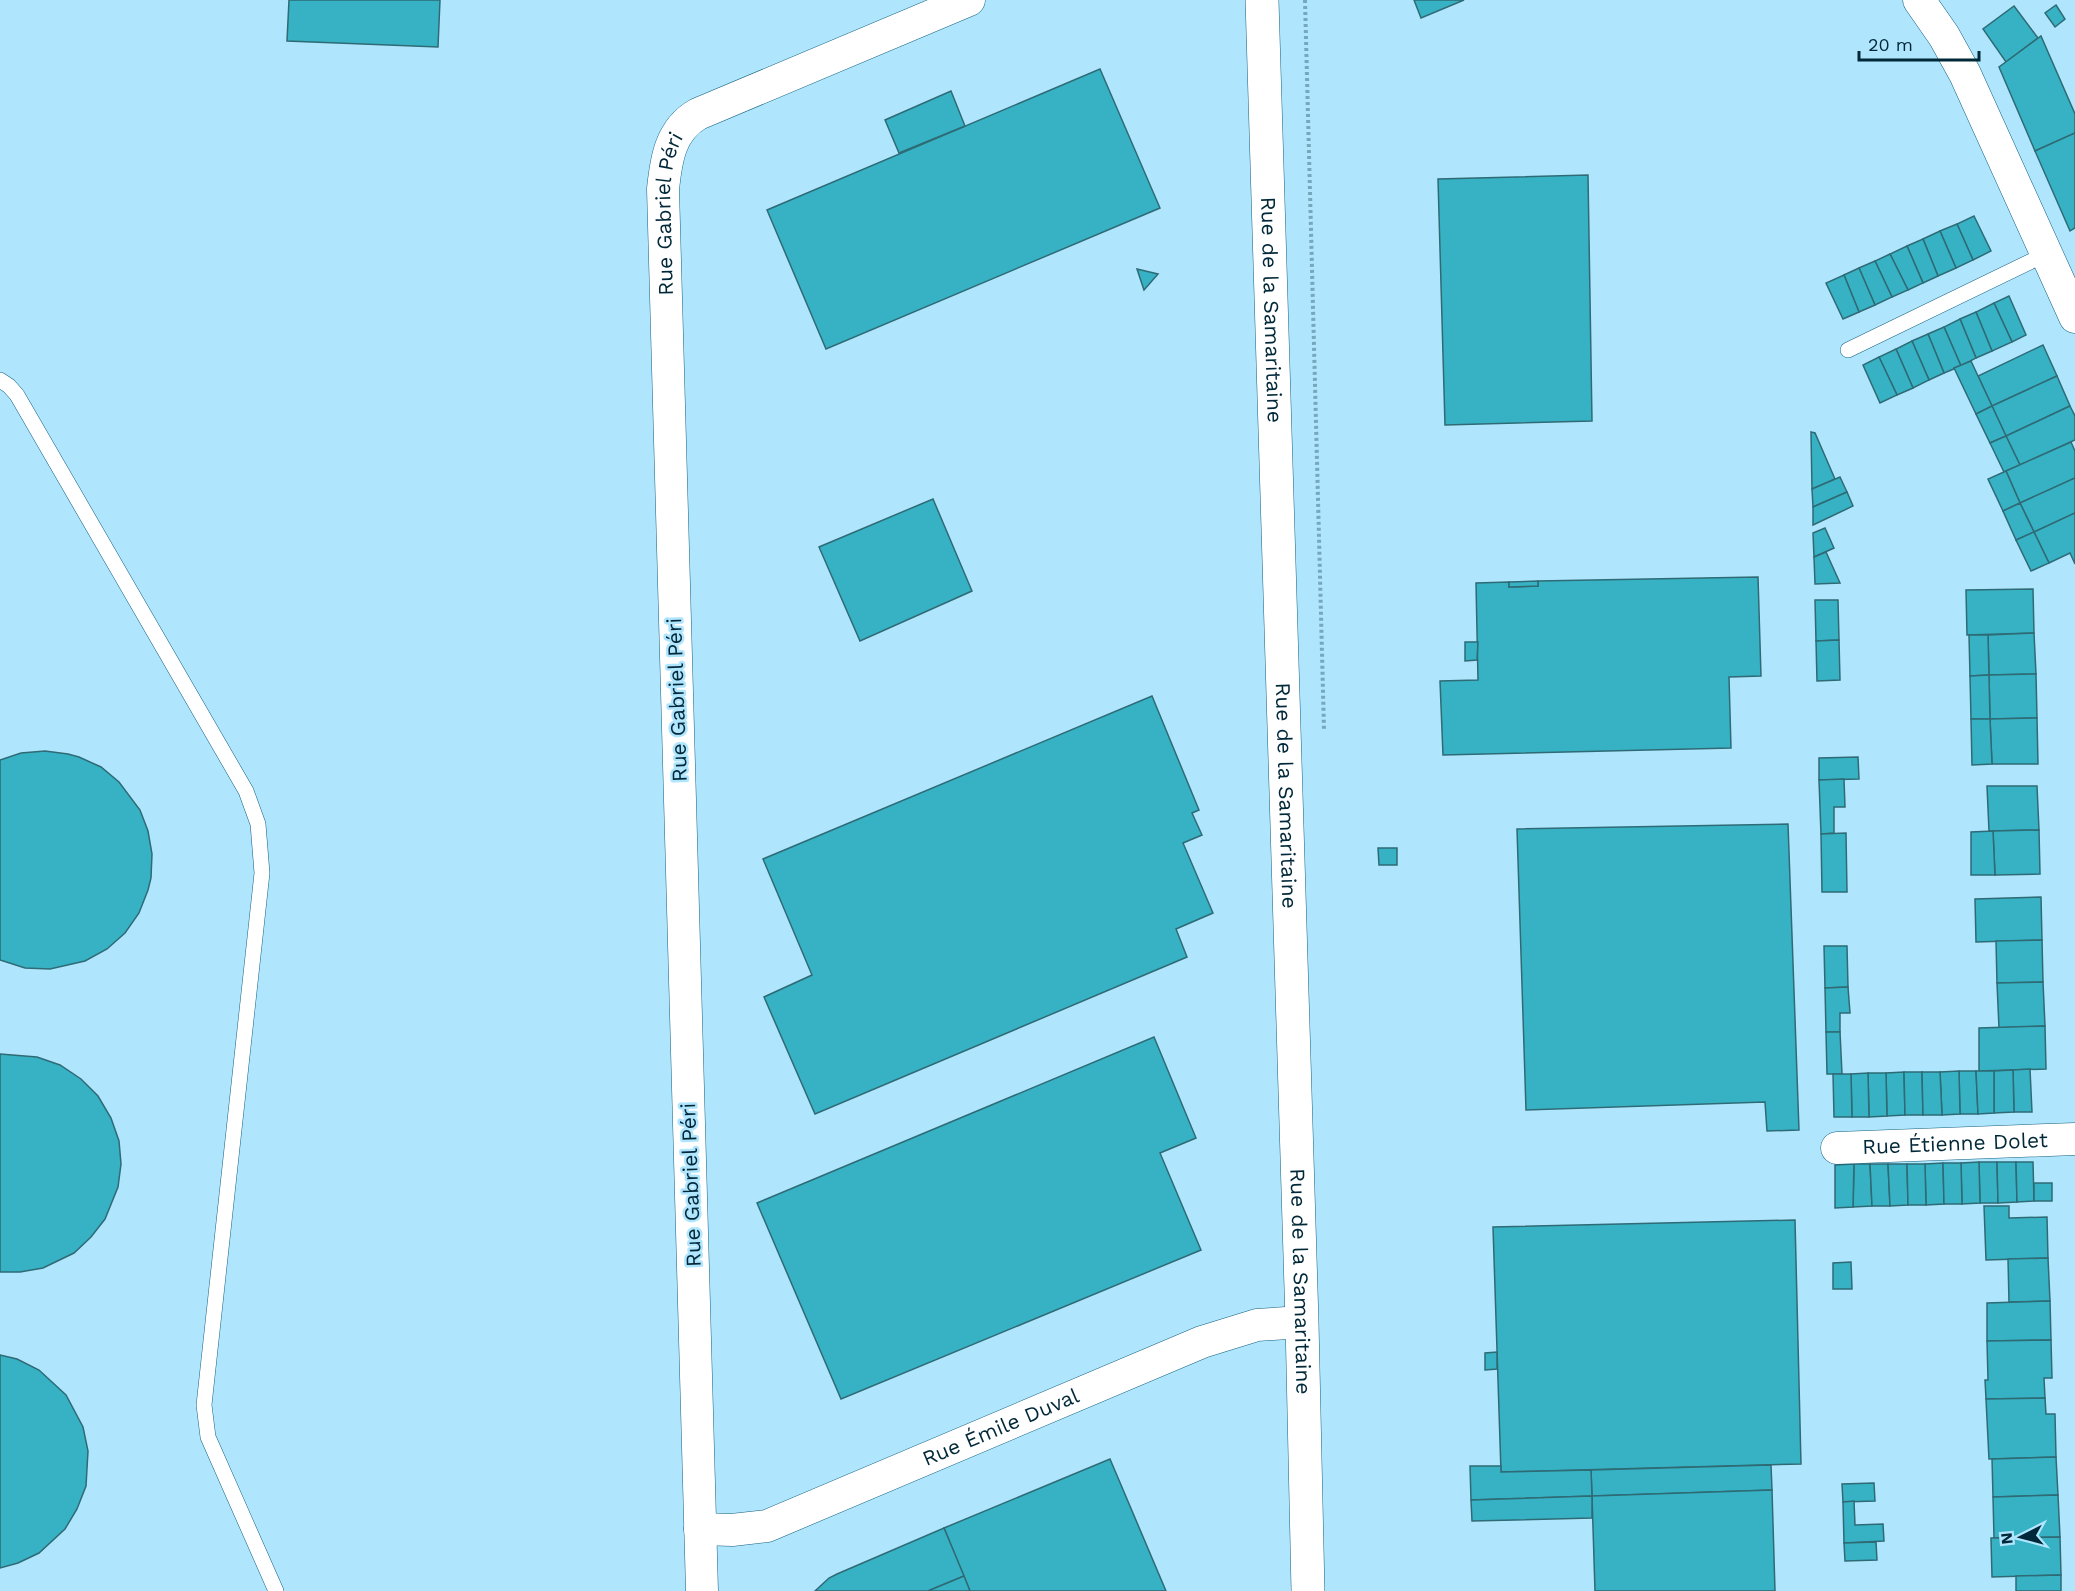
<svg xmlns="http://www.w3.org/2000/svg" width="2075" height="1591" viewBox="0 0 2075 1591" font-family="'Work Sans',sans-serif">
  <rect width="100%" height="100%" fill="#b0e5fe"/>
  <!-- building -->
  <g fill="#37b2c4" stroke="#2e6b75" stroke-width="1.5">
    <polygon points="289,0 440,0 438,47 287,41"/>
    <polygon points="1414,0 1464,0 1421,18"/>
    <polygon points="2056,5 2065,19 2055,27 2045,13"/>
    <polygon points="2014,6 2038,38 2006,62 1983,29"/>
    <polygon points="2041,36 2075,114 2075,133 2035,151 1999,67"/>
    <polygon points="1100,69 1160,208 826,349 767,210"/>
    <polygon points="951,91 965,126 899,153 885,120"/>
    <polygon points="2075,133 2075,228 2070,231 2035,151"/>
    <polygon points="1588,175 1592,421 1445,425 1438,179"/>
    <polygon points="1974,216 1991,251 1973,260 1957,224"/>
    <polygon points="1957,224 1973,260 1956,268 1940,231"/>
    <polygon points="1940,231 1956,268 1938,276 1923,239"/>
    <polygon points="1923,239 1938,276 1923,283 1907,246"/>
    <polygon points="1907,246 1923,283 1908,290 1890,254"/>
    <polygon points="1890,254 1908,290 1892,297 1875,261"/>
    <polygon points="1875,261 1892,297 1875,305 1859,268"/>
    <polygon points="1859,268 1875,305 1859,312 1844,275"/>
    <polygon points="1137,269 1158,274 1144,290"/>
    <polygon points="1844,275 1859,312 1843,319 1826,283"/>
    <polygon points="2009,296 2026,335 2012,342 1994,303"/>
    <polygon points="1994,303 2012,342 1992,351 1976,312"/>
    <polygon points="1976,312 1992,351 1976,358 1960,319"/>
    <polygon points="1960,319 1976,358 1961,366 1944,327"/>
    <polygon points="1944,327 1961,366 1944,373 1928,334"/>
    <polygon points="1928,334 1944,373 1929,380 1912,341"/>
    <polygon points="1912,341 1929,380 1913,388 1896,349"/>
    <polygon points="2043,345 2057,376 1992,406 1978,376"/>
    <polygon points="1896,349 1913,388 1897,395 1879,357"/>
    <polygon points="1879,357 1897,395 1880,403 1863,365"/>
    <polygon points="1971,361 1992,406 1976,414 1954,368"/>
    <polygon points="2057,376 2070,406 2006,436 1992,406"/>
    <polygon points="1992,406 2006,436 1990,443 1976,414"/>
    <polygon points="2070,406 2075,416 2075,440 2020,465 2006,436"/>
    <polygon points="1811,432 1815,433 1835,479 1812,489"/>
    <polygon points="2006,436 2020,465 2004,472 1990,443"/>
    <polygon points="2071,442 2075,451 2075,478 2020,503 2006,471"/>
    <polygon points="2006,471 2020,503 2003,511 1988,479"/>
    <polygon points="1840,477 1847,492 1813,507 1812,489"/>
    <polygon points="2075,478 2075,513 2034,532 2020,503"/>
    <polygon points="1847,492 1853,506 1813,525 1813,507"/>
    <polygon points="933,499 972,591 860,641 819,547"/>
    <polygon points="2020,503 2034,532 2016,540 2003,511"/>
    <polygon points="2075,513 2075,564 2070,553 2049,563 2034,532"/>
    <polygon points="1825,528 1834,548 1814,557 1813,533"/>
    <polygon points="2034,532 2049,563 2031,571 2016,540"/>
    <polygon points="1826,552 1840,583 1815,584 1814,557"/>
    <polygon points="1758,577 1761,676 1729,677 1731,748 1443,755 1440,681 1478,680 1476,583 1509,582 1509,587 1538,586 1538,581"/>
    <polygon points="1538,581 1538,586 1509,587 1509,582"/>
    <polygon points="2033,589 2034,633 1967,635 1966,590"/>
    <polygon points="1815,600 1838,600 1839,640 1816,641"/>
    <polygon points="2034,633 2036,674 1989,675 1988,635"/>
    <polygon points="1969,635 1988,635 1989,675 1970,676"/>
    <polygon points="1839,640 1840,680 1817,681 1816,641"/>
    <polygon points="1465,642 1478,642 1477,660 1465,661"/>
    <polygon points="2036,674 2037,718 1990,719 1989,675"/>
    <polygon points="1989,675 1990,719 1971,719 1970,676"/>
    <polygon points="1152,696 1199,810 1192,813 1202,835 1183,843 1213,913 1176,929 1187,957 815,1114 764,997 812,975 763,859"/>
    <polygon points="2037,718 2038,764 1992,764 1990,719"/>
    <polygon points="1971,719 1990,719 1992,764 1972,765"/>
    <polygon points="45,751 68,754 79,757 101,767 119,782 140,810 148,831 152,854 151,878 148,890 139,913 125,933 107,949 85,961 50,969 25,968 0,960 0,760 21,753"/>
    <polygon points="1858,757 1859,779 1819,780 1819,758"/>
    <polygon points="1844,779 1845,807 1834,807 1834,833 1821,834 1819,780"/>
    <polygon points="1987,786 2037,786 2039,830 1989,831"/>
    <polygon points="1788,824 1799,1130 1767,1131 1765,1102 1526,1110 1517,829"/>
    <polygon points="2039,830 2040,874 1995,875 1993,831"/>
    <polygon points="1993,831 1995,875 1971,875 1971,832"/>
    <polygon points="1846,833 1847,892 1822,892 1821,834"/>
    <polygon points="1378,848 1397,848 1397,865 1379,865"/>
    <polygon points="2041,897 2042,940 1976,942 1975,899"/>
    <polygon points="2042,940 2043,982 1997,983 1996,941"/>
    <polygon points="1824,946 1847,946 1848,987 1825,988"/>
    <polygon points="2043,982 2045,1026 1999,1028 1997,983"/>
    <polygon points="1848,987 1850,1013 1840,1013 1840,1032 1826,1032 1825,988"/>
    <polygon points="2045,1026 2046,1069 1979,1071 1979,1028"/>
    <polygon points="1826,1032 1840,1032 1842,1074 1827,1074"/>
    <polygon points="1154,1037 1196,1138 1160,1153 1201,1250 841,1399 757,1203"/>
    <polygon points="0,1054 37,1057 60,1065 81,1079 98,1096 111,1118 119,1141 121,1164 118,1187 105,1219 91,1237 74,1253 43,1268 20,1272 0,1272"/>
    <polygon points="2030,1069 2032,1112 2014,1112 2013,1070"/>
    <polygon points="2013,1070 2014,1112 1994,1113 1994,1071"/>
    <polygon points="1959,1071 1976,1071 1978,1114 1960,1114"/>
    <polygon points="1959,1071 1960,1114 1942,1115 1940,1072"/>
    <polygon points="1976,1071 1994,1071 1994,1113 1978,1114"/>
    <polygon points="1904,1072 1905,1115 1887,1116 1886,1073"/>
    <polygon points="1904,1072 1922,1072 1923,1115 1905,1115"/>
    <polygon points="1922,1072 1940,1072 1942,1115 1923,1115"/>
    <polygon points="1868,1073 1886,1073 1887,1116 1869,1117"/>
    <polygon points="1868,1073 1869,1117 1852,1117 1851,1074"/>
    <polygon points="1833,1074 1851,1074 1852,1117 1834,1117"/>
    <polygon points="1979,1162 1997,1162 1998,1203 1980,1203"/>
    <polygon points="1979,1162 1980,1203 1962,1204 1961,1163"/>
    <polygon points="1997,1162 2016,1162 2017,1202 1998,1203"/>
    <polygon points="2016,1162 2033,1162 2034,1201 2017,1202"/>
    <polygon points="1943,1163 1944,1204 1926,1205 1925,1164"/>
    <polygon points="1943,1163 1961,1163 1962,1204 1944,1204"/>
    <polygon points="1854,1164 1870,1164 1872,1206 1853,1207"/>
    <polygon points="1854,1164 1853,1207 1835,1208 1835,1165"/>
    <polygon points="1870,1164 1888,1164 1890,1206 1872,1206"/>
    <polygon points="1888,1164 1907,1164 1908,1205 1890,1206"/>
    <polygon points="1907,1164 1925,1164 1926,1205 1908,1205"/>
    <rect x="2034" y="1183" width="18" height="18"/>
    <polygon points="1984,1206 2009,1206 2009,1218 2047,1217 2048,1258 1986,1260"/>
    <polygon points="1795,1220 1801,1464 1501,1472 1493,1227"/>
    <polygon points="2048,1258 2050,1301 2009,1302 2008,1259"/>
    <polygon points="1851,1262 1852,1289 1833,1289 1833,1263"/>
    <polygon points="2050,1301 2051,1340 1987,1341 1987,1303"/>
    <polygon points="2051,1340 2052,1378 2044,1378 2045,1398 1986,1399 1985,1380 1988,1380 1987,1341"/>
    <polygon points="1497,1352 1497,1369 1485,1370 1485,1353"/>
    <polygon points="0,1355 17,1359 39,1370 66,1395 83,1427 88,1451 86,1486 77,1509 65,1529 39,1553 18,1563 0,1568"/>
    <polygon points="2045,1398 2046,1414 2055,1414 2056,1457 1989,1459 1986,1399"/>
    <polygon points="2056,1457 2058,1495 1993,1497 1992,1459"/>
    <polygon points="1110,1459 1166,1591 970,1591 944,1528"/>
    <polygon points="1771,1465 1772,1490 1592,1496 1591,1470"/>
    <polygon points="1470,1466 1501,1466 1501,1472 1591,1470 1592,1496 1471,1500"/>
    <polygon points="1874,1483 1875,1501 1843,1502 1842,1484"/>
    <polygon points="1772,1490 1775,1591 1595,1591 1592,1496"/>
    <polygon points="2058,1495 2060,1537 1994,1538 1993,1497"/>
    <polygon points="1592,1496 1592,1518 1472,1521 1471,1500"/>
    <polygon points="1854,1501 1855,1525 1883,1524 1884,1541 1844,1543 1843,1502"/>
    <polygon points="944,1528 964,1576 928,1591 815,1591 829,1578 837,1574"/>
    <polygon points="2060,1537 2061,1575 1992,1577 1991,1538"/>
    <polygon points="1876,1542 1877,1560 1845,1561 1844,1543"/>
    <polygon points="2061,1575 2061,1591 2016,1591 2016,1576"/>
    <polygon points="964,1576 970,1591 928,1591"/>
  </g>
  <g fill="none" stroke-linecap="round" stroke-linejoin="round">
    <!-- lane casing -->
    <g stroke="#136280" stroke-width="16">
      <g id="lane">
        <polyline points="1848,350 2046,254"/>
        <polyline points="0,380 9,386 17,395 246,791 258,824 262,873 204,1405 208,1437 276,1591"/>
      </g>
    </g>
    <!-- street casing -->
    <g stroke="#136280" stroke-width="33">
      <g id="street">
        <polyline points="1919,0 1944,36 1965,74 2075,317"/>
        <path id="s1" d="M1837 1148 2075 1139"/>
        <path id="s2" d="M700 1529 732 1530 767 1526 1202 1342 1257 1325 1302 1322"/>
        <path id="s3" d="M702 1591 663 189C666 160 670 130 698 114L969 0"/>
      </g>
    </g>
    <!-- secondary casing -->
    <g stroke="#136280" stroke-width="34">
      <g id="secondary">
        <path id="s4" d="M1262 0 1302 1322 1308 1591"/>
      </g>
    </g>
    <!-- path -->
    <polyline stroke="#76a7bd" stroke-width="4" stroke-dasharray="3 3" stroke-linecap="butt" points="1305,0 1324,730"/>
    <!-- lane -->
    <use href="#lane" stroke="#fff" stroke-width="15"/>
    <!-- street -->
    <use href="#street" stroke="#fff" stroke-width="32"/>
    <!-- secondary -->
    <use href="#secondary" stroke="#fff" stroke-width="33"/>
  </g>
  <g text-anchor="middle" stroke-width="5" stroke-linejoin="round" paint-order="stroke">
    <!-- street labels -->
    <g font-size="21" fill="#002838" stroke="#b0e5fe">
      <text dy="7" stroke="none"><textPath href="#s3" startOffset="1378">Rue Gabriel Péri</textPath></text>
      <text dy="7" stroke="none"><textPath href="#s4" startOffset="310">Rue de la Samaritaine</textPath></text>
      <text transform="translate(677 700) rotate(-92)" y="7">Rue Gabriel Péri</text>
      <text dy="7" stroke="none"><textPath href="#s4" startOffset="796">Rue de la Samaritaine</textPath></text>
      <text dy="7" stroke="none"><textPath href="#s1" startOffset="118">Rue Étienne Dolet</textPath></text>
      <text transform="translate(691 1185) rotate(-92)" y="7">Rue Gabriel Péri</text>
      <text dy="7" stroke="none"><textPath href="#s4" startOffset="1282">Rue de la Samaritaine</textPath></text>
      <text dy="7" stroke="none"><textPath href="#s2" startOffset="321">Rue Émile Duval</textPath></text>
    </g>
  </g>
  <!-- north arrow -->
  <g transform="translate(2021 1537) rotate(264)" stroke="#b0e5fe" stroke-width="4.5" paint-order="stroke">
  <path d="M0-4.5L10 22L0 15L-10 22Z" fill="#002838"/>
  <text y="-9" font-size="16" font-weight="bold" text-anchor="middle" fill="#002838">N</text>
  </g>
  <!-- scale -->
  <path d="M1859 51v9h120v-9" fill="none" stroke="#002838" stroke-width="3"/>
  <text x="1868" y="51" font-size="18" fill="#002838" stroke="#b0e5fe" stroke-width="4.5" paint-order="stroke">20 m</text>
</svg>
